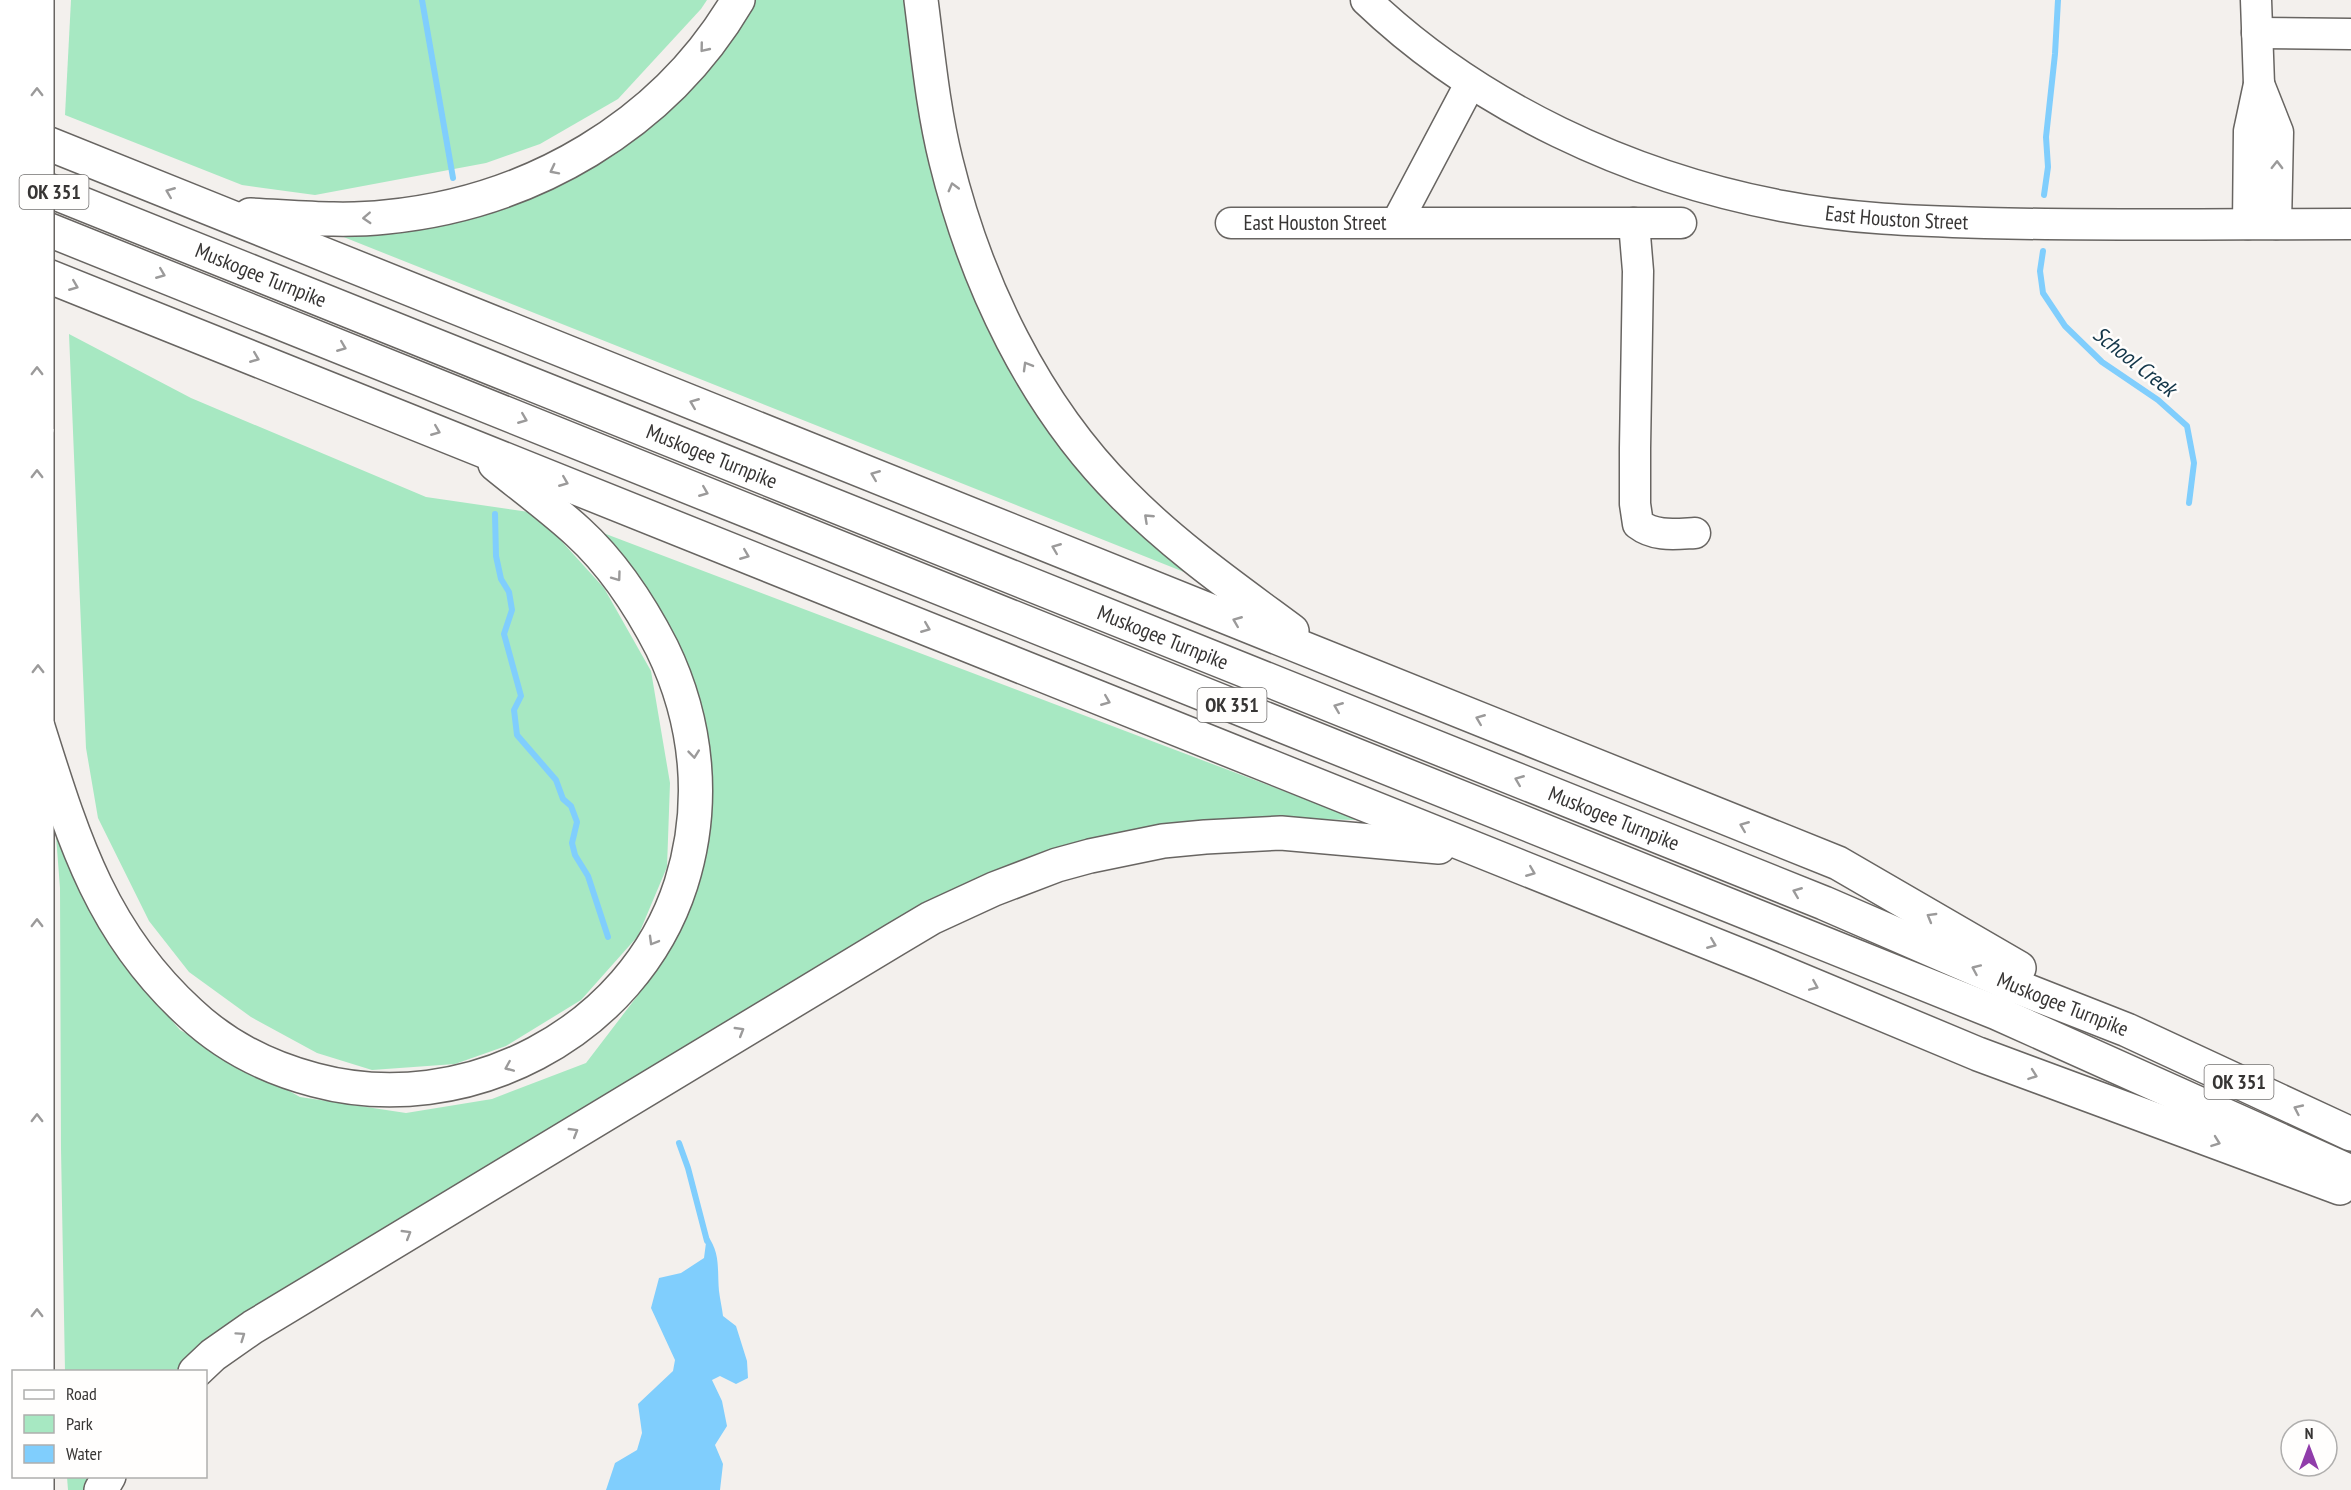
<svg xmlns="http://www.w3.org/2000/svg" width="2351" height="1490" viewBox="0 0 2351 1490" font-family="'PT Sans Narrow',sans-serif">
  <rect width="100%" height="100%" fill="#f3f0ed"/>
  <!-- green -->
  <g fill="#a7e8c2">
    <polygon points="71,0 707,0 701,9 618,99 540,144 486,163 315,195 242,185 65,115"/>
    <polygon points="750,0 910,0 1000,337 1186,565 1184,572 331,232 558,182"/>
    <polygon points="69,334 191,398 426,497 536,513 604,588 651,671 670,783 667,867 638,936 581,1000 506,1046 455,1064 372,1070 317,1053 251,1017 189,972 149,921 98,818 86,748"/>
    <polygon points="598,531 1360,820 1292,819 1093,843 179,1372 65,1371 61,1149 60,888 56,836 63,835 121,961 180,1030 300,1097 406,1113 492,1099 586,1063 638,995 680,924 706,773"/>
    <polygon points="67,1477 96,1477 89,1490 68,1490"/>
  </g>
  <!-- water -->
  <path fill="#80cefd" d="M707 1235C721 1253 717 1270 719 1291 720 1299 722 1308 723 1316L736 1326 747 1361 748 1378 736 1384 720 1376 712 1380 722 1401 727 1426 715 1445 723 1464 720 1490H606L615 1463 637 1450 642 1433 638 1404 673 1371 675 1360 651 1308 659 1278 681 1273 704 1258Z"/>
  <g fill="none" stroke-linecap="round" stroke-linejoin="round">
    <!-- stream -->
    <g stroke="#80cefd" stroke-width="6">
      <polyline points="422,0 453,178"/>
      <polyline points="2044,195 2048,167 2046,137 2055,54 2058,0"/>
      <polyline points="2043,251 2040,271 2043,293 2065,326 2102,362 2158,400 2187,426 2194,463 2189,503"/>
      <polyline points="495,514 496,556 501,579 509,592 512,610 504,634 521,696 514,710 517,735 556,780 563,799 571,806 577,822 572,843 575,855 588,876 608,937"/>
      <polyline points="679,1143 688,1168 707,1241"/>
    </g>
    <!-- minor casing -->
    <g stroke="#686562" stroke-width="33">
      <g id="minor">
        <path id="s1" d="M1366 0C1478 107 1630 177 1782 206 1849 219 1917 221 1985 223 2107 226 2229 224 2351 224"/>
        <polyline points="2257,33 2351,34"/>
        <polyline points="2259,84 2278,132 2276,224"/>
        <polyline points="1397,222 1470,84"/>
        <path id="s2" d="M1231 223H1681"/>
        <path d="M1634 223 1638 271 1635 448V504L1638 524C1655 537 1675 534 1695 533"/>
        <polyline points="2248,224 2249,131 2259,84 2256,0"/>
      </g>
    </g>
    <!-- highway casing -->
    <g stroke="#686562" stroke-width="36">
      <g id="highway">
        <path d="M921 0C928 54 933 109 946 161 976 283 1034 405 1123 494 1174 546 1234 588 1292 631"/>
        <polyline points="12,129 1838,863 2019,968"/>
        <path id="s3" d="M13 176 1824 903 2020 988 2127 1030 2351 1134"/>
        <polyline points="12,215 1997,1013 2351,1172"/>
        <path d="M250 215C295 217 341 222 386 217 530 203 664 126 738 0"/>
        <polyline points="13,262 1760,963 1978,1054 2340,1188"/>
        <polyline points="6,430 6,1490"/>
        <path d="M38 727C73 838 101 932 190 1013 225 1046 269 1068 315 1080 464 1120 633 1034 681 884 706 805 698 722 662 648 641 607 612 563 578 532 552 508 523 487 495 464"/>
        <polyline points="37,1372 37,429"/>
        <polyline points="195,1372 213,1355 253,1327 894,940 931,918 994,889 1057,865 1090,856 1163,841 1205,837 1281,833 1439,847"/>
        <polyline points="37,1490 37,1476"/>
        <polyline points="101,1490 109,1476"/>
      </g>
    </g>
    <!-- minor -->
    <use href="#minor" stroke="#fff" stroke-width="30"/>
    <!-- highway -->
    <use href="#highway" stroke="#fff" stroke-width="33"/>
    <!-- highway-bridge casing -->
    <g stroke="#686562" stroke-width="36" stroke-linecap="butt">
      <g id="highway-bridge">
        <polyline points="5,0 6,430"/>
        <polyline points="37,0 37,429"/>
      </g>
    </g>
    <!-- highway-bridge -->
    <use href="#highway-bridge" stroke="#fff" stroke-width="33"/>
  </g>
  <!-- one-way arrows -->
  <defs><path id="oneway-chevron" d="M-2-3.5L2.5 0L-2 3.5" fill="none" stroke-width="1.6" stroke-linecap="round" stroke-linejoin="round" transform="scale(1.5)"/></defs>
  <g stroke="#9b9a9a">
    <use href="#oneway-chevron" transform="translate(704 48) rotate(129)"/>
    <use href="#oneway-chevron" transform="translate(37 92) rotate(-90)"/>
    <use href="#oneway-chevron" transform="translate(2277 165) rotate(-89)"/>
    <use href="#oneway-chevron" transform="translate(554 170) rotate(153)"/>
    <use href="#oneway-chevron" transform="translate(953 187) rotate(-105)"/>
    <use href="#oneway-chevron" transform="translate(170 192) rotate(-158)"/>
    <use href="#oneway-chevron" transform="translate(367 218) rotate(177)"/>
    <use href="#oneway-chevron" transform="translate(161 274) rotate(22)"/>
    <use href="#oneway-chevron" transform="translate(74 286) rotate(22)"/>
    <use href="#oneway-chevron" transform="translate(342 347) rotate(22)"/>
    <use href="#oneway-chevron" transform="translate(255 358) rotate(22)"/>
    <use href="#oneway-chevron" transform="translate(1027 366) rotate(-120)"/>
    <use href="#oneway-chevron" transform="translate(37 371) rotate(-90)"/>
    <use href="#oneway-chevron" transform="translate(694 403) rotate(-158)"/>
    <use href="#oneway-chevron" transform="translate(523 419) rotate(22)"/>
    <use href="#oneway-chevron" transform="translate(436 431) rotate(22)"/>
    <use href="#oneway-chevron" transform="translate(37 474) rotate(-90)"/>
    <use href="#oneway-chevron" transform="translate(875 475) rotate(-158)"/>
    <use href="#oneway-chevron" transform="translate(564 482) rotate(22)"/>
    <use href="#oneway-chevron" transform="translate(704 492) rotate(22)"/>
    <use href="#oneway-chevron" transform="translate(1148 518) rotate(-137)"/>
    <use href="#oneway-chevron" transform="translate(1056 548) rotate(-158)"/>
    <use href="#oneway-chevron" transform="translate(745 555) rotate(22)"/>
    <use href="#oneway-chevron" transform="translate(617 577) rotate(54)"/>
    <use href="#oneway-chevron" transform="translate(1237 621) rotate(-158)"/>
    <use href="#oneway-chevron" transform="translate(926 628) rotate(22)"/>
    <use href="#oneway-chevron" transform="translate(38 669) rotate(-90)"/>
    <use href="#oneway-chevron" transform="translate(1106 701) rotate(22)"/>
    <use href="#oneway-chevron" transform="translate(1338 707) rotate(-158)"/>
    <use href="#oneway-chevron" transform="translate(1480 719) rotate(-158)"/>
    <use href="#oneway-chevron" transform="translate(694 754) rotate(84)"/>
    <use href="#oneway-chevron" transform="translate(1519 780) rotate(-158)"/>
    <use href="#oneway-chevron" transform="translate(1744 826) rotate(-158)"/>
    <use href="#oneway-chevron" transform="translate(1531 872) rotate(22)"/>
    <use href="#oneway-chevron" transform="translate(1797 892) rotate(-158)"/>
    <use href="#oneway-chevron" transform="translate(1931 917) rotate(-150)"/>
    <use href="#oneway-chevron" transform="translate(37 923) rotate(-90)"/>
    <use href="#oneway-chevron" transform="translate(653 941) rotate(120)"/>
    <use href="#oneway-chevron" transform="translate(1712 944) rotate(22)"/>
    <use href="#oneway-chevron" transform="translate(1976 969) rotate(-156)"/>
    <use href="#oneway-chevron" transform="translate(1814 986) rotate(23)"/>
    <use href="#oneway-chevron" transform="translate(740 1031) rotate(-31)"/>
    <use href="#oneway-chevron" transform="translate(509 1067) rotate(157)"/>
    <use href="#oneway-chevron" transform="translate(2033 1075) rotate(20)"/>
    <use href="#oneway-chevron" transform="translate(2298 1109) rotate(-155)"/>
    <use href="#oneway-chevron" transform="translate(37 1118) rotate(-90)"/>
    <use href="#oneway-chevron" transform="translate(574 1132) rotate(-31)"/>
    <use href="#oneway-chevron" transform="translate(2216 1142) rotate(20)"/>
    <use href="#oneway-chevron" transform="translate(407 1234) rotate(-31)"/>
    <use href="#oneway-chevron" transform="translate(37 1313) rotate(-90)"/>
    <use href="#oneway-chevron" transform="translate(241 1336) rotate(-35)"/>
  </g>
  <g text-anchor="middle" stroke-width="5" stroke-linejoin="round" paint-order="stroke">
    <!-- shield labels -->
    <g fill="#fffefd" stroke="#737170" stroke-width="1.5">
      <rect x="19.5" y="175" width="69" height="34" rx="4.5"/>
      <rect x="1197.5" y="688" width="69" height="34" rx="4.5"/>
      <rect x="2204.5" y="1065" width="69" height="34" rx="4.5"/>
    </g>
    <g font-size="20" font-weight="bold" fill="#373534">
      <text x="54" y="199">OK 351</text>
      <text x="1232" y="712">OK 351</text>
      <text x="2239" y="1089">OK 351</text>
    </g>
    <!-- street labels -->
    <g font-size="21" fill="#373534" stroke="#fffefd">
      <text dy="7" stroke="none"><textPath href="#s1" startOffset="586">East Houston Street</textPath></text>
      <text dy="7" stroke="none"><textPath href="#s2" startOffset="84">East Houston Street</textPath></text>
      <text dy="7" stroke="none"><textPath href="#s3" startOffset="267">Muskogee Turnpike</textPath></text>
      <text dy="7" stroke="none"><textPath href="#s3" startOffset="753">Muskogee Turnpike</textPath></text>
      <text dy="7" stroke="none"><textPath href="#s3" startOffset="1239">Muskogee Turnpike</textPath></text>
      <text dy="7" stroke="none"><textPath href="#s3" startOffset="1725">Muskogee Turnpike</textPath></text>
      <text dy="7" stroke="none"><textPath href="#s3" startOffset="2211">Muskogee Turnpike</textPath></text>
    </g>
    <!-- water labels -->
    <g font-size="22" font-style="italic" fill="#133649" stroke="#fffefd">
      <text transform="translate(2135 361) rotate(38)" y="8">School Creek</text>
    </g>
  </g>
  <!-- legend -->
  <rect x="12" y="1370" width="195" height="108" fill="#fffefd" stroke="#afaead" stroke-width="1.5"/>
  <rect x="24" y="1390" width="30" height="9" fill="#ffffff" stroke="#afaead" stroke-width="1.5"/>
  <text x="66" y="1400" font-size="18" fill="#373534">Road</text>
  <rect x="24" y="1415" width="30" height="18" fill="#a7e8c2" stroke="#afaead" stroke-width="1.5"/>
  <text x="66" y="1430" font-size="18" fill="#373534">Park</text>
  <rect x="24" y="1445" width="30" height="18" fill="#80cefd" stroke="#afaead" stroke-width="1.5"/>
  <text x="66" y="1460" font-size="18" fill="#373534">Water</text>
  <!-- north arrow -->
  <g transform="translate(2309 1448)"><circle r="28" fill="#fffefd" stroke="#afaead" stroke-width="1.5"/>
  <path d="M0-4.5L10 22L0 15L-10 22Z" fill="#903caa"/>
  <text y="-9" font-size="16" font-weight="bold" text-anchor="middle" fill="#373534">N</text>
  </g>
</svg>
